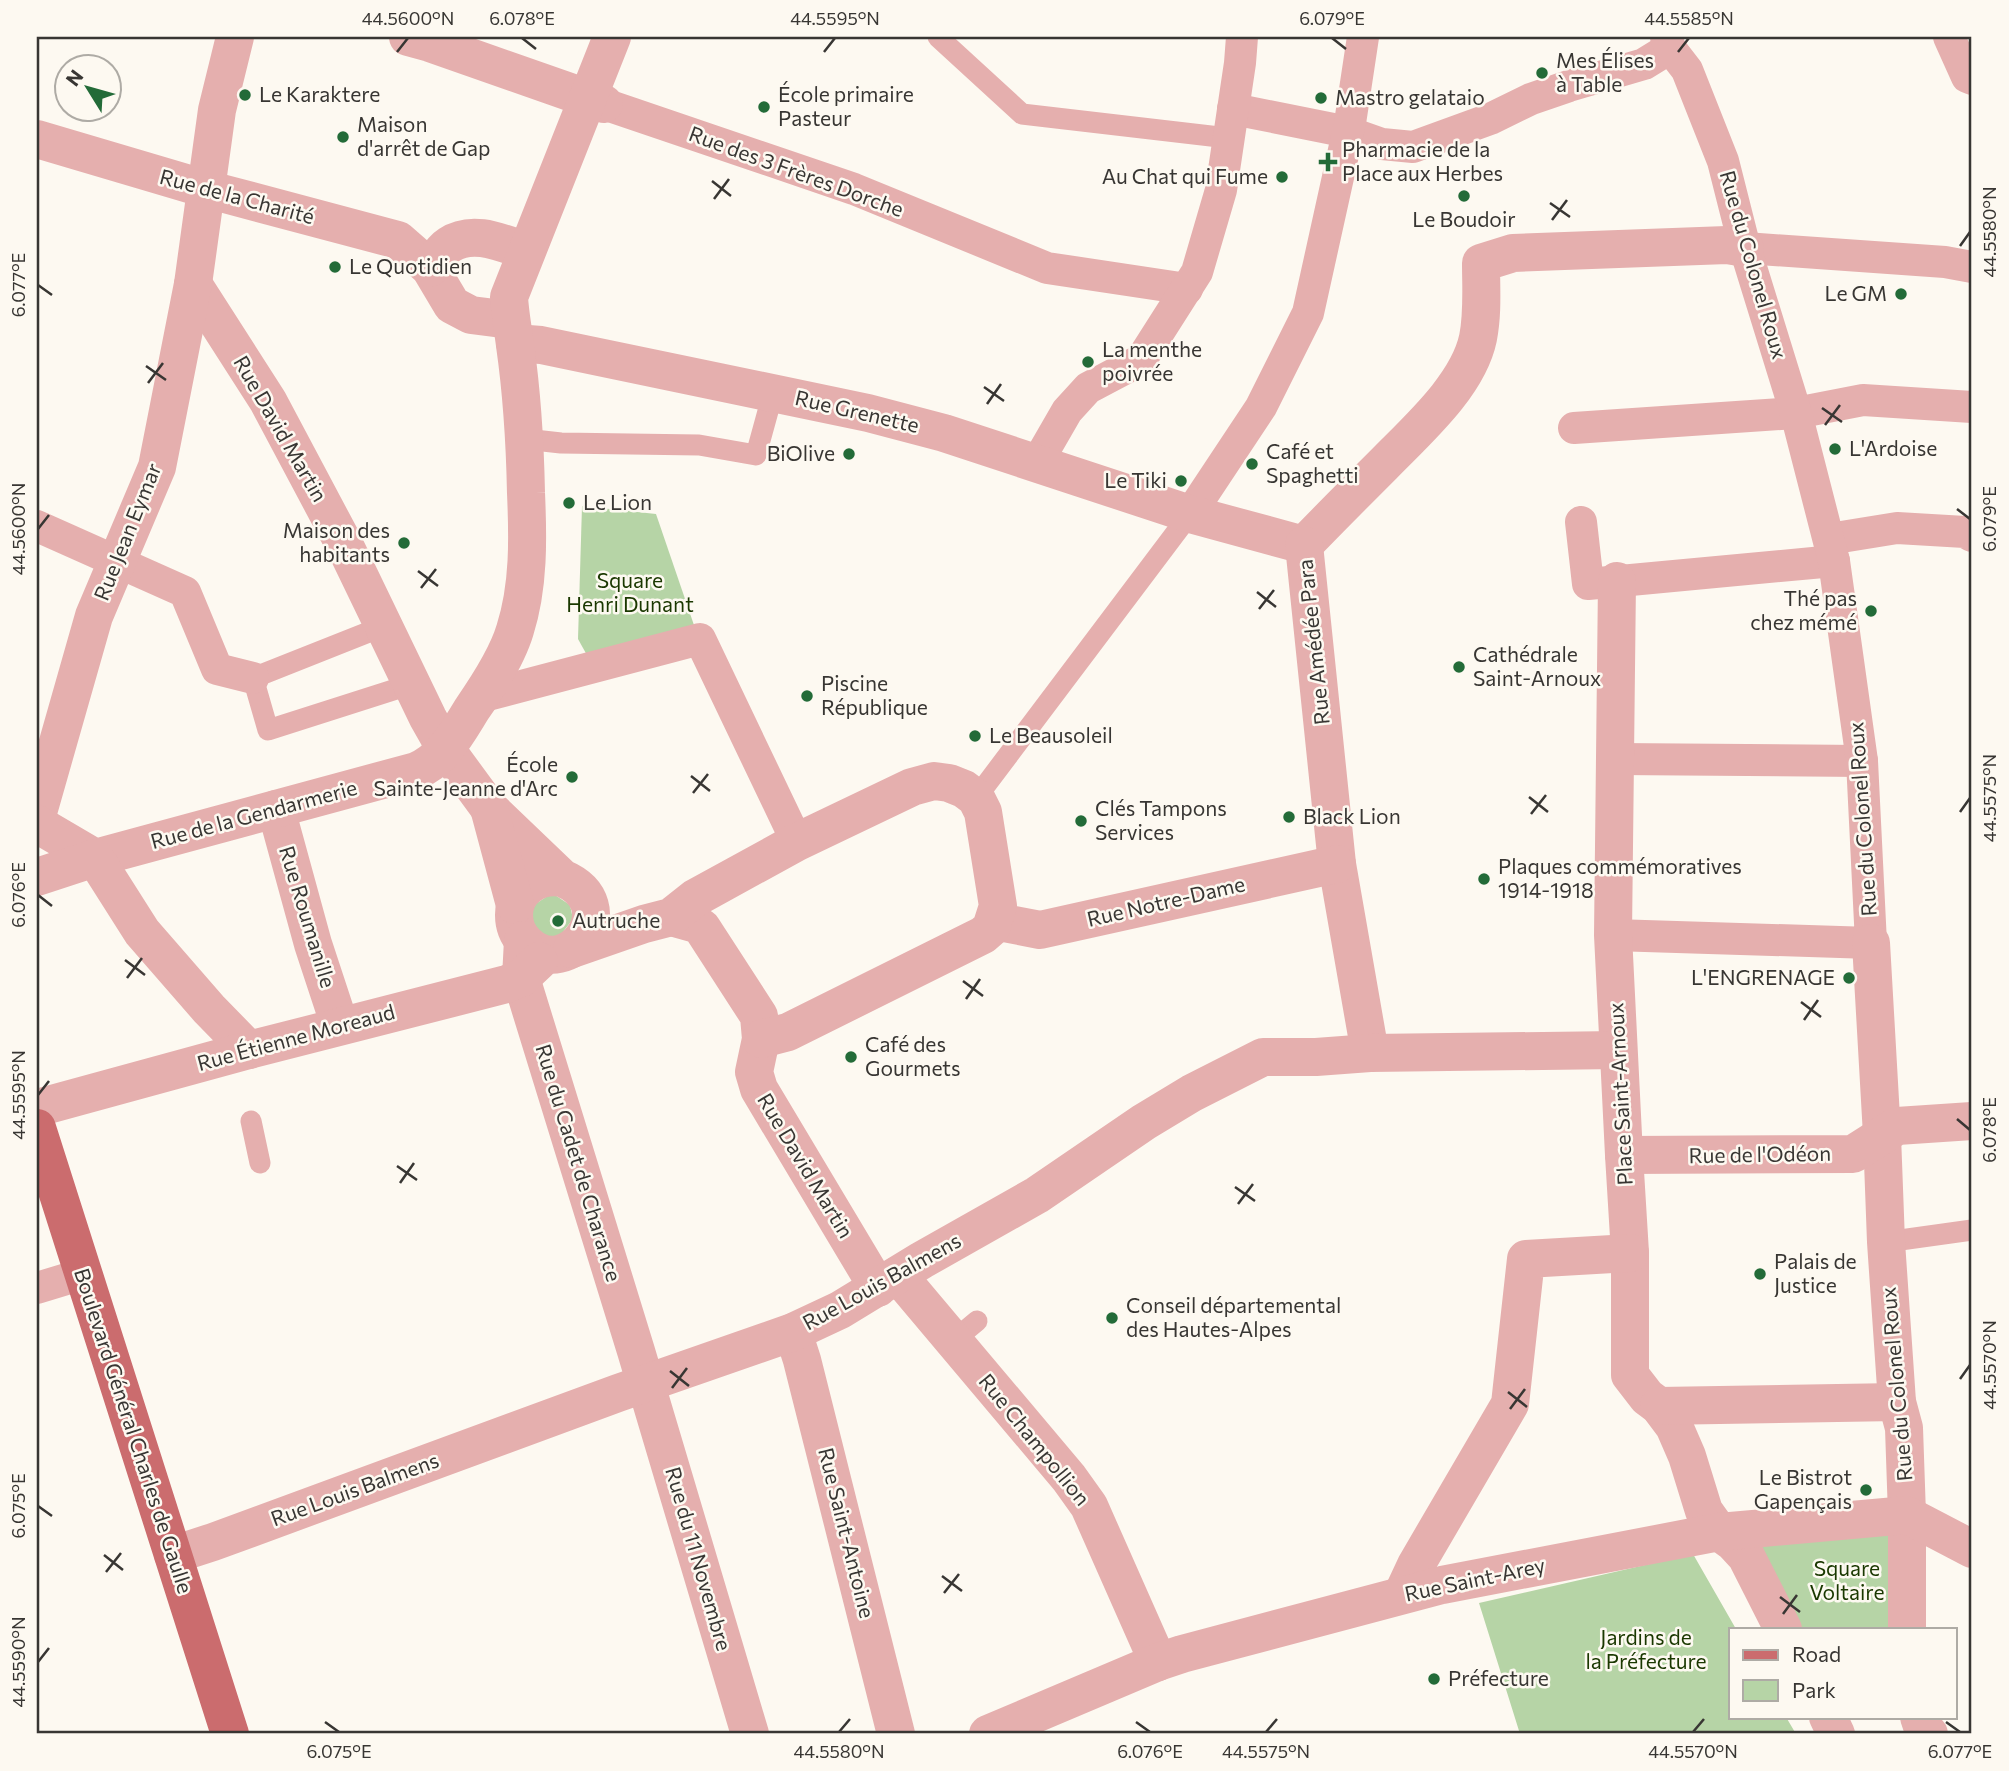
<svg xmlns="http://www.w3.org/2000/svg" width="2009" height="1771" viewBox="0 0 2009 1771" font-family="Commissioner,sans-serif">
  <rect width="100%" height="100%" fill="#fdf9f1"/>
  <!-- green -->
  <g fill="#b6d4a6">
    <polygon points="582,506 656,514 696,631 588,657 578,639"/>
    <polygon points="552,893 570,905 573,919 559,937 537,935 528,909"/>
    <polygon points="1899,1521 1897,1629 1798,1629 1758,1547"/>
    <polygon points="1693,1554 1736,1629 1731,1629 1731,1717 1786,1717 1796,1734 1520,1734 1479,1603"/>
  </g>
  <g fill="none" stroke-linecap="round" stroke-linejoin="round">
    <!-- service -->
    <g stroke="#e5afae" stroke-width="21">
      <polyline points="938,37 1022,114 1228,138"/>
      <polyline points="525,439 561,443 699,445 756,455 773,393"/>
      <polyline points="384,626 253,678 268,730 412,684"/>
      <polyline points="976,798 1190,514"/>
      <polyline points="251,1121 260,1163"/>
      <polyline points="1886,1242 1972,1230"/>
      <polyline points="953,1341 977,1321"/>
    </g>
    <!-- pedestrian -->
    <g stroke="#e5afae" stroke-width="32">
      <polyline points="1949,37 1967,77 1972,79"/>
      <polyline points="604,104 854,189 1047,268 1187,289"/>
      <polyline points="1233,109 1348,132 1382,144 1413,147 1490,119 1531,99 1569,86 1644,64 1670,48"/>
      <polyline points="1745,248 1945,262 1972,267"/>
      <polyline points="1574,428 1796,413 1863,400 1972,407"/>
      <polyline points="1037,463 1067,411 1088,388 1141,360 1197,272 1221,190 1240,63 1242,37"/>
      <polyline points="1190,514 1261,407 1308,313 1350,123 1363,37"/>
      <polyline points="1581,522 1588,584 1834,561"/>
      <polyline points="37,526 185,592 217,669 253,678"/>
      <polyline points="1829,539 1897,528 1965,532 1972,536"/>
      <polyline points="480,697 700,639 797,842"/>
      <polyline points="1616,759 1862,761"/>
      <polyline points="1613,935 1871,943 1862,761 1834,561 1796,413 1745,248 1723,161 1687,70 1670,48 1666,37"/>
      <polyline points="37,1288 83,1274"/>
    </g>
    <!-- minor -->
    <g stroke="#e5afae" stroke-width="38">
      <polyline points="408,37 430,43 604,104"/>
      <polyline points="37,139 206,189 398,240 430,268 452,305 471,315 510,320"/>
      <path d="M430 268C435 261 441 250 449 245 473 229 502 243 526 251"/>
      <path d="M193 284 268 401 344 544 428 718 445 748 489 808 562 878C627 905 568 983 527 944 519 937 514 927 514 915 514 889 539 874 562 878"/>
      <polyline points="515,343 541,345 868,413 944,433 1190,514 1304,545"/>
      <path d="M1304 545C1330 518 1356 492 1383 465 1416 431 1468 386 1478 338 1483 313 1481 287 1481 263L1513 253 1727 245 1745 248"/>
      <polyline points="1304,545 1337,864 1370,1053"/>
      <polyline points="1617,581 1613,935 1624,1155 1630,1253 1630,1375 1647,1397 1659,1406 1674,1426 1687,1456 1704,1511 1719,1532 1734,1543 1746,1556 1783,1629"/>
      <polyline points="489,808 515,905"/>
      <polyline points="276,809 313,944 340,1026"/>
      <polyline points="37,816 94,616 157,467 193,284 217,110 235,37"/>
      <path d="M37 824 95 858 416 771C443 760 457 733 472 709 488 686 507 657 515 630 529 586 528 538 526 493 525 443 522 394 515 345 513 329 510 314 509 297L612 37"/>
      <polyline points="37,877 95,858 142,932 209,1009 249,1050"/>
      <polyline points="671,917 696,924 702,928 759,1016 761,1039 754,1072 759,1089 878,1288"/>
      <polyline points="994,921 1040,930 1337,864"/>
      <polyline points="523,940 521,978 636,1351 750,1734"/>
      <polyline points="1871,943 1882,1135 1886,1242 1897,1402 1904,1428 1907,1515 1907,1629"/>
      <polyline points="572,949 644,924 671,917 695,898 797,842 912,787 934,781 949,783 964,789 976,798 983,812 998,906 991,928 983,935 788,1032 761,1039"/>
      <polyline points="37,1108 249,1050 507,984 521,978 539,961"/>
      <polyline points="1624,1155 1853,1154 1897,1126 1972,1121"/>
      <polyline points="898,1275 1069,1478 1089,1506 1158,1662"/>
      <polyline points="793,1332 802,1360 896,1734"/>
      <polyline points="1659,1406 1897,1402"/>
      <polyline points="173,1555 213,1542 618,1393 793,1332 840,1310 922,1260 1037,1195 1144,1122 1192,1093 1263,1057 1316,1057 1370,1053 1618,1050"/>
      <polyline points="1402,1595 1416,1565 1510,1404 1526,1259 1630,1253"/>
      <polyline points="1828,1717 1836,1734"/>
      <polyline points="1919,1717 1922,1726 1929,1734"/>
      <polyline points="988,1734 1158,1662 1182,1654 1442,1585 1719,1532 1907,1515 1972,1549"/>
    </g>
    <!-- primary -->
    <polyline stroke="#cb6c6e" stroke-width="38" points="37,1128 230,1734"/>
  </g>
  <!-- ticks -->
  <path fill="none" stroke="#383633" stroke-width="2.5" d="M522 38 536 49M1332 38 1346 49M397 52 408 38M824 52 835 38M1678 52 1689 38M712 181 731 196M714 199 729 179M1550 203 1570 217M1552 220 1567 200M1960 246 1970 232M38 285 52 295M146 366 166 380M148 383 163 363M984 387 1004 401M987 404 1001 384M1822 408 1842 422M1825 425 1840 405M1957 509 1970 519M38 529 49 515M418 571 438 586M421 588 436 569M1257 592 1276 607M1259 609 1274 590M691 776 710 791M693 793 708 774M1529 797 1548 812M1960 812 1970 798M1531 814 1546 795M38 895 52 906M125 960 145 975M127 978 142 958M963 981 983 996M966 999 980 979M1801 1002 1821 1017M1804 1020 1818 1000M38 1095 49 1081M1957 1119 1970 1130M397 1166 417 1180M400 1183 414 1163M1235 1187 1255 1201M1238 1204 1253 1184M670 1371 689 1386M1960 1379 1970 1365M672 1388 687 1368M1508 1392 1527 1407M1510 1409 1525 1389M38 1506 52 1516M104 1555 123 1570M106 1572 121 1553M942 1576 962 1591M944 1593 959 1574M1780 1597 1800 1612M1783 1614 1797 1595M38 1662 49 1648M325 1722 339 1732M1136 1722 1150 1732M1946 1722 1960 1732M839 1732 850 1719M1266 1732 1277 1719M1693 1732 1704 1719"/>
  <!-- markers -->
  <g fill="#236b38" stroke="#fdf9f1" stroke-width="2.5">
    <circle cx="1542" cy="73" r="7"/>
    <circle cx="245" cy="95" r="7"/>
    <circle cx="1321" cy="98" r="7"/>
    <circle cx="764" cy="107" r="7"/>
    <circle cx="343" cy="137" r="7"/>
    <path d="M1324.5 151.5h7v7h7v7h-7v7h-7v-7h-7v-7h7z"/>
    <circle cx="1282" cy="177" r="7"/>
    <circle cx="1464" cy="196" r="7"/>
    <circle cx="335" cy="267" r="7"/>
    <circle cx="1901" cy="294" r="7"/>
    <circle cx="1088" cy="362" r="7"/>
    <circle cx="1835" cy="449" r="7"/>
    <circle cx="849" cy="454" r="7"/>
    <circle cx="1252" cy="464" r="7"/>
    <circle cx="1181" cy="481" r="7"/>
    <circle cx="569" cy="503" r="7"/>
    <circle cx="404" cy="543" r="7"/>
    <circle cx="1871" cy="611" r="7"/>
    <circle cx="1459" cy="667" r="7"/>
    <circle cx="807" cy="696" r="7"/>
    <circle cx="975" cy="736" r="7"/>
    <circle cx="572" cy="777" r="7"/>
    <circle cx="1289" cy="817" r="7"/>
    <circle cx="1081" cy="821" r="7"/>
    <circle cx="1484" cy="879" r="7"/>
    <circle cx="558" cy="921" r="7"/>
    <circle cx="1849" cy="978" r="7"/>
    <circle cx="851" cy="1057" r="7"/>
    <circle cx="1760" cy="1274" r="7"/>
    <circle cx="1112" cy="1318" r="7"/>
    <circle cx="1866" cy="1490" r="7"/>
    <circle cx="1434" cy="1679" r="7"/>
  </g>
  <g text-anchor="middle" stroke-width="5" stroke-linejoin="round" paint-order="stroke">
    <!-- poi labels -->
    <g font-size="21" fill="#383633" stroke="#fdf9f1" text-anchor="start">
      <text x="1556" y="68">Mes Élises<tspan x="1556" dy="24">à Table</tspan></text>
      <text x="259" y="102">Le Karaktere</text>
      <text x="778" y="102">École primaire<tspan x="778" dy="24">Pasteur</tspan></text>
      <text x="1335" y="105">Mastro gelataio</text>
      <text x="357" y="132">Maison<tspan x="357" dy="24">d'arrêt de Gap</tspan></text>
      <text x="1342" y="157">Pharmacie de la<tspan x="1342" dy="24">Place aux Herbes</tspan></text>
      <text x="1268" y="184" text-anchor="end">Au Chat qui Fume</text>
      <text x="1464" y="227" text-anchor="middle">Le Boudoir</text>
      <text x="349" y="274">Le Quotidien</text>
      <text x="1887" y="301" text-anchor="end">Le GM</text>
      <text x="1102" y="357">La menthe<tspan x="1102" dy="24">poivrée</tspan></text>
      <text x="1849" y="456">L'Ardoise</text>
      <text x="1266" y="459">Café et<tspan x="1266" dy="24">Spaghetti</tspan></text>
      <text x="835" y="461" text-anchor="end">BiOlive</text>
      <text x="1167" y="488" text-anchor="end">Le Tiki</text>
      <text x="583" y="510">Le Lion</text>
      <text x="390" y="538" text-anchor="end">Maison des<tspan x="390" dy="24">habitants</tspan></text>
      <text x="1857" y="606" text-anchor="end">Thé pas<tspan x="1857" dy="24">chez mémé</tspan></text>
      <text x="1473" y="662">Cathédrale<tspan x="1473" dy="24">Saint-Arnoux</tspan></text>
      <text x="821" y="691">Piscine<tspan x="821" dy="24">République</tspan></text>
      <text x="989" y="743">Le Beausoleil</text>
      <text x="558" y="772" text-anchor="end">École<tspan x="558" dy="24">Sainte-Jeanne d'Arc</tspan></text>
      <text x="1095" y="816">Clés Tampons<tspan x="1095" dy="24">Services</tspan></text>
      <text x="1303" y="824">Black Lion</text>
      <text x="1498" y="874">Plaques commémoratives<tspan x="1498" dy="24">1914-1918</tspan></text>
      <text x="572" y="928">Autruche</text>
      <text x="1835" y="985" text-anchor="end">L'ENGRENAGE</text>
      <text x="865" y="1052">Café des<tspan x="865" dy="24">Gourmets</tspan></text>
      <text x="1774" y="1269">Palais de<tspan x="1774" dy="24">Justice</tspan></text>
      <text x="1126" y="1313">Conseil départemental<tspan x="1126" dy="24">des Hautes-Alpes</tspan></text>
      <text x="1852" y="1485" text-anchor="end">Le Bistrot<tspan x="1852" dy="24">Gapençais</tspan></text>
      <text x="1448" y="1686">Préfecture</text>
    </g>
    <!-- street labels -->
    <g font-size="21" fill="#383633" stroke="#fdf9f1">
      <text transform="translate(796 172) rotate(20)" y="7">Rue des 3 Frères Dorche</text>
      <text transform="translate(237 197) rotate(15)" y="7">Rue de la Charité</text>
      <text transform="translate(1753 265) rotate(74)" y="7">Rue du Colonel Roux</text>
      <text transform="translate(857 412) rotate(13)" y="7">Rue Grenette</text>
      <text transform="translate(280 429) rotate(60)" y="7">Rue David Martin</text>
      <text transform="translate(128 532) rotate(-68)" y="7">Rue Jean Eymar</text>
      <text transform="translate(1314 642) rotate(-96)" y="7">Rue Amédée Para</text>
      <text transform="translate(254 815) rotate(-15)" y="7">Rue de la Gendarmerie</text>
      <text transform="translate(1863 819) rotate(-94)" y="7">Rue du Colonel Roux</text>
      <text transform="translate(1166 902) rotate(-13)" y="7">Rue Notre-Dame</text>
      <text transform="translate(307 917) rotate(73)" y="7">Rue Roumanille</text>
      <text transform="translate(296 1038) rotate(-15)" y="7">Rue Étienne Moreaud</text>
      <text transform="translate(1621 1094) rotate(-93)" y="7">Place Saint-Arnoux</text>
      <text transform="translate(1760 1155) rotate(-1)" y="7">Rue de l'Odéon</text>
      <text transform="translate(578 1163) rotate(73)" y="7">Rue du Cadet de Charance</text>
      <text transform="translate(805 1166) rotate(59)" y="7">Rue David Martin</text>
      <text transform="translate(882 1282) rotate(-29)" y="7">Rue Louis Balmens</text>
      <text transform="translate(1897 1384) rotate(-95)" y="7">Rue du Colonel Roux</text>
      <text transform="translate(133 1431) rotate(72)" y="7">Boulevard Général Charles de Gaulle</text>
      <text transform="translate(1034 1440) rotate(51)" y="7">Rue Champollion</text>
      <text transform="translate(355 1490) rotate(-20)" y="7">Rue Louis Balmens</text>
      <text transform="translate(846 1533) rotate(76)" y="7">Rue Saint-Antoine</text>
      <text transform="translate(698 1559) rotate(74)" y="7">Rue du 11 Novembre</text>
      <text transform="translate(1475 1580) rotate(-12)" y="7">Rue Saint-Arey</text>
    </g>
    <!-- park labels -->
    <g font-size="21" fill="#1a3800" stroke="#fdf9f1">
      <text x="630" y="588">Square<tspan x="630" dy="24">Henri Dunant</tspan></text>
      <text x="1847" y="1576">Square<tspan x="1847" dy="24">Voltaire</tspan></text>
      <text x="1646" y="1645">Jardins de<tspan x="1646" dy="24">la Préfecture</tspan></text>
    </g>
  </g>
  <!-- border -->
  <rect width="2009" height="1771" fill="none" stroke="#fdf9f1" stroke-width="77"/>
  <!-- legend -->
  <rect x="1729" y="1628" width="228" height="91" fill="#fdf9f1" stroke="#aeaba5" stroke-width="2"/>
  <rect x="1743" y="1650" width="35" height="10" fill="#cb6c6e" stroke="#aeaba5" stroke-width="2"/>
  <text x="1792" y="1662" font-size="21" fill="#383633">Road</text>
  <rect x="1743" y="1680" width="35" height="21" fill="#b6d4a6" stroke="#aeaba5" stroke-width="2"/>
  <text x="1792" y="1698" font-size="21" fill="#383633">Park</text>
  <!-- north arrow -->
  <g transform="translate(88 88) rotate(307)"><circle r="33" fill="#fdf9f1" stroke="#aeaba5" stroke-width="2"/>
  <path d="M0-5L12 26L0 18L-12 26Z" fill="#236b38"/>
  <text y="-10" font-size="19" font-weight="bold" text-anchor="middle" fill="#383633">N</text>
  </g>
  <rect x="38" y="38" width="1932" height="1694" fill="none" stroke="#383633" stroke-width="2.5"/>
  <g font-size="18" text-anchor="middle" fill="#383633">
    <text x="408" y="25">44.5600°N</text>
    <text x="522" y="25">6.078°E</text>
    <text x="835" y="25">44.5595°N</text>
    <text x="1332" y="25">6.079°E</text>
    <text x="1689" y="25">44.5585°N</text>
    <text transform="translate(1990 232) rotate(-90)" y="6">44.5580°N</text>
    <text transform="translate(19 285) rotate(-90)" y="6">6.077°E</text>
    <text transform="translate(1990 519) rotate(-90)" y="6">6.079°E</text>
    <text transform="translate(19 529) rotate(-90)" y="6">44.5600°N</text>
    <text transform="translate(1990 798) rotate(-90)" y="6">44.5575°N</text>
    <text transform="translate(19 895) rotate(-90)" y="6">6.076°E</text>
    <text transform="translate(19 1095) rotate(-90)" y="6">44.5595°N</text>
    <text transform="translate(1990 1130) rotate(-90)" y="6">6.078°E</text>
    <text transform="translate(1990 1365) rotate(-90)" y="6">44.5570°N</text>
    <text transform="translate(19 1506) rotate(-90)" y="6">6.075°E</text>
    <text transform="translate(19 1662) rotate(-90)" y="6">44.5590°N</text>
    <text x="339" y="1758">6.075°E</text>
    <text x="839" y="1758">44.5580°N</text>
    <text x="1150" y="1758">6.076°E</text>
    <text x="1266" y="1758">44.5575°N</text>
    <text x="1693" y="1758">44.5570°N</text>
    <text x="1960" y="1758">6.077°E</text>
  </g>
</svg>
